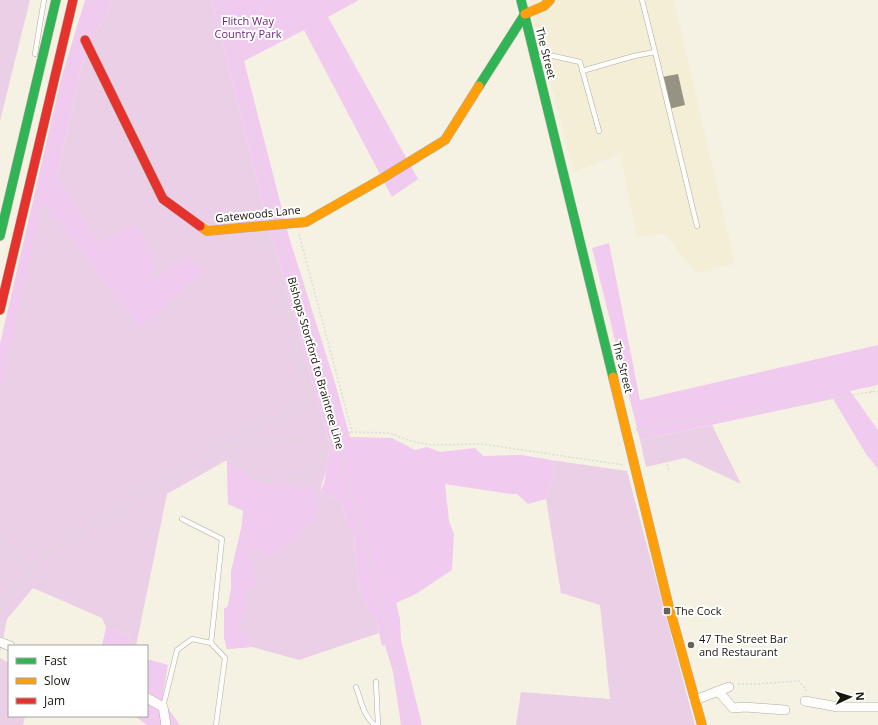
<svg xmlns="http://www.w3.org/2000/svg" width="878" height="725" viewBox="0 0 878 725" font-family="'Open Sans',sans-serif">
  <rect width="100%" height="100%" fill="#f5f2e4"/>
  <!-- built -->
  <polygon fill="#f3eed5" points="532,0 674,0 735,264 696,273 665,234 637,237 620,154 574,172 529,2"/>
  <!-- green -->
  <g fill="#ebcfe7">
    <polygon points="0,0 30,0 0,121"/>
    <polygon points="111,0 212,0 263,204 330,445 326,471 320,490 342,502 346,523 354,532 355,555 360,590 369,612 376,619 379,633 299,660 252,647 227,649 224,637 224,609 228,606 231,589 231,572 242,525 243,511 228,504 227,460 167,494 136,646 127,646 129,636 106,627 102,618 33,588 7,619 0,653 0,384 41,209 57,177 84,55 107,12"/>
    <polygon points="712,425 741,484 685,458 646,467 640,440"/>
    <polygon points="551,460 627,471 695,725 516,725 521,692 610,699 600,605 561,593 546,499 555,473"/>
    <polygon points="0,658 9,663 9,716 25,716 23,725 0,725"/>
  </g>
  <!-- forest -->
  <g fill="#f0caef">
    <polygon points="85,0 111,0 107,12 84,55 57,177 99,243 135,224 145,240 154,262 154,280 187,257 204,270 141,327 44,204 41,209 0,391 0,344 61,79"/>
    <polygon points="212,0 359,0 328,17 418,179 392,197 304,30 244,61 289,237 335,383 350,437 392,438 415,450 427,447 440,452 475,448 483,456 522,455 551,460 555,473 546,499 528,504 517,494 510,494 445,484 449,521 454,534 452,570 416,594 396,603 400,619 401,640 422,725 401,725 393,672 385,645 382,646 376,619 369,612 360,590 355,555 354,533 346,523 342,502 320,490 324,484 330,445 263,204"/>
    <polygon points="609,243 640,400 878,345 878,385 850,391 878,430 878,469 866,454 833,399 640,440 592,248"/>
    <path d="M227 460 253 480 266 483 283 478 297 491 313 483 318 512C315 516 313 521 309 525 298 539 281 548 267 560L259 547 249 553 257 585 245 592 246 607 238 630 250 636 252 647 227 649 224 637V609L228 606 231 589V572L242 525 244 508 228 504Z"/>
    <polygon points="106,627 129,636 127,646 102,646"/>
    <polygon points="147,659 168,665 162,700 180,725 147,725 135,716 147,716"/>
  </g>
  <!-- building -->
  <polygon fill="#979382" points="678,74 685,105 669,109 662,77"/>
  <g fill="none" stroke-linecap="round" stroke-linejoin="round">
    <!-- lane casing -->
    <g stroke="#afada2" stroke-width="5.5">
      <g id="lane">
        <polyline points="655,52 697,226"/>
        <polyline points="35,54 44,0"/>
        <polyline points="537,58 549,55 580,62 599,131"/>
        <polyline points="582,71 634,56 655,52 642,0"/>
        <polyline points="182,519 222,539 211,643"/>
        <polyline points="376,682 378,725"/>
        <path d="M356 687C361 700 363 716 375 725"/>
        <polyline points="163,707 177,650 192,639 211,643 225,658 216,725"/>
      </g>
    </g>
    <!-- street casing -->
    <g stroke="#afada2" stroke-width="10">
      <g id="street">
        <polyline points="0,642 10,646"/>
        <polyline points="718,691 733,708 745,707 785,710"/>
        <polyline points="147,698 163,707 166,725"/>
        <polyline points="695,700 729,687"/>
        <polyline points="805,701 838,707 878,707"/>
      </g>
    </g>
    <!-- fast casing -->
    <g stroke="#afada2" stroke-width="10">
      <g id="fast">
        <polyline points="521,0 613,377"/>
        <polyline points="479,86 525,14"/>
        <polyline points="0,236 56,0"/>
      </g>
    </g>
    <!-- slow casing -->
    <g stroke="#afada2" stroke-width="10">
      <g id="slow">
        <polyline points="525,14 544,6 550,0"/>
        <polyline points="200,226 207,231 306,222 383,178 445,140 479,86"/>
        <polyline points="613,377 668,603 702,725"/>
      </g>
    </g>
    <!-- jam casing -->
    <g stroke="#afada2" stroke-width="10">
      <g id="jam">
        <polyline points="85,40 163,199 200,226"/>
        <polyline points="0,310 73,0"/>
      </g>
    </g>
    <!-- path -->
    <g stroke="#dddcd8" stroke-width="1.5" stroke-dasharray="2 2" stroke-linecap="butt">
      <polyline points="220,0 274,213"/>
      <polyline points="280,234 367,548 412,725"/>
      <polyline points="299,234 352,432 389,433 408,440 430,445 482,444 624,465"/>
      <polyline points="871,392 878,382"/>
      <polyline points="636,429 878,391"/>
      <path d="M636 430C662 428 664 451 669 471"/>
      <polyline points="224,446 239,463 255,477 275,484 307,477 320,464 323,448 332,438"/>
      <polyline points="226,446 332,438 351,432"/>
      <polyline points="0,538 17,557 36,566"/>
      <polyline points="0,609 17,584 49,552 219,449 310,399 270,236"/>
      <polyline points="738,684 756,684 799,681 806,689 805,693"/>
    </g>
    <!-- lane -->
    <use href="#lane" stroke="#fefdfb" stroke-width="4.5"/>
    <!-- street -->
    <use href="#street" stroke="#fefdfb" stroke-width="9"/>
    <!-- fast -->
    <use href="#fast" stroke="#30b455" stroke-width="9"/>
    <!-- slow -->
    <use href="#slow" stroke="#ff9f0a" stroke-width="9"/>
    <!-- jam -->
    <use href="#jam" stroke="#e5322d" stroke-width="9"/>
  </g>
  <!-- markers -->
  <g fill="#656358" stroke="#fff" stroke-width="1.5">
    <rect x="663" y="607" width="8" height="8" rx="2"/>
    <circle cx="691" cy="645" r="4"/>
  </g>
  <g text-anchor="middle" stroke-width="4" stroke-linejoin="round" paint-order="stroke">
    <!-- park labels -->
    <g font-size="11" fill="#71227e" stroke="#fff">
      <text x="248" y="25">Flitch Way<tspan x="248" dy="13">Country Park</tspan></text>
    </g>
    <!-- street labels -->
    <g font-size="11" fill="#18160d" stroke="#fff">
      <text transform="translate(546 53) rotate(76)" y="4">The Street</text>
      <text transform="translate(258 214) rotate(-6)" y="4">Gatewoods Lane</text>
      <text transform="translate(316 363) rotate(74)" y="4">Bishops Stortford to Braintree Line</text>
      <text transform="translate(623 367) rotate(76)" y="4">The Street</text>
    </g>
    <!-- poi labels -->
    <g font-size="11" fill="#18160d" stroke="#fff" text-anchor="start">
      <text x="675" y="615">The Cock</text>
      <text x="699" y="643">47 The Street Bar<tspan x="699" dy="13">and Restaurant</tspan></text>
    </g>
  </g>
  <!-- legend -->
  <rect x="8" y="645" width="140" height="72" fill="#ffffff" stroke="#a3a29e"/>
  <rect x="16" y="658" width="20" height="6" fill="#30b455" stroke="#a3a29e"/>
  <text x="44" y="665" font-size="12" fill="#18160d">Fast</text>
  <rect x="16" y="678" width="20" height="6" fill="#ff9f0a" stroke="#a3a29e"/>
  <text x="44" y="685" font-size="12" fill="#18160d">Slow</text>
  <rect x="16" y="698" width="20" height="6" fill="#e5322d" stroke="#a3a29e"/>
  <text x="44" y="705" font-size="12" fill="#18160d">Jam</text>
  <!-- north arrow -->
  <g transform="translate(850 697) rotate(86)" stroke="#ffffff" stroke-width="3" paint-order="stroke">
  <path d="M0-3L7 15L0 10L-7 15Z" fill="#18160d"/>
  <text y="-6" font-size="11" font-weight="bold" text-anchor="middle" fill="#18160d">N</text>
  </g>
</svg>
